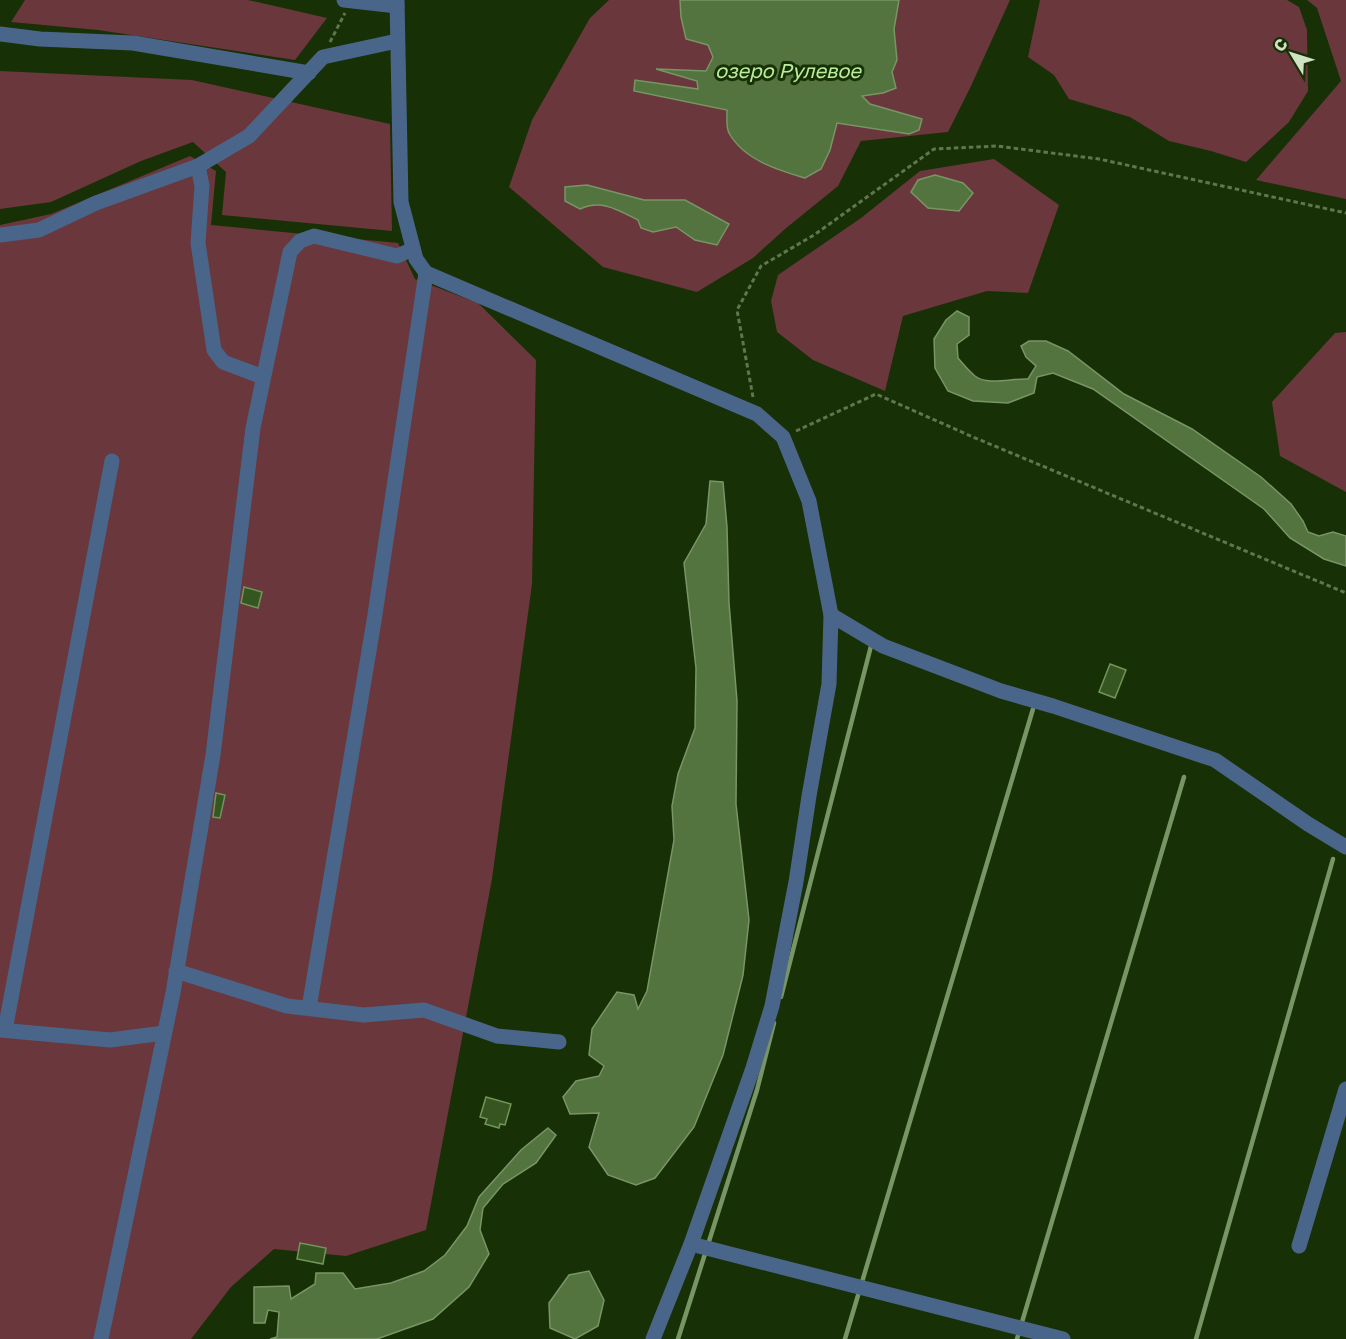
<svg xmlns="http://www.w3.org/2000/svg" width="1346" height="1339" viewBox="0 0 1346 1339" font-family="'Golos Text',sans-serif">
  <rect width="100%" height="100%" fill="#183005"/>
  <!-- green -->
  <g fill="#6a373c">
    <polygon points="25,0 248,0 327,18 295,60 98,30 11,22"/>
    <polygon points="609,0 1010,0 971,86 948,132 861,141 838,186 785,229 753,258 697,292 603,267 509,187 532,120 590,18"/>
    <polygon points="1040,0 1287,0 1299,7 1307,30 1308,91 1289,122 1246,162 1211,151 1169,141 1130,117 1069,99 1054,75 1028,57"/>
    <polygon points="1307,0 1346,0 1346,199 1256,180 1341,81 1317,8"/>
    <polygon points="0,71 192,80 390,124 392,231 222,215 226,172 193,142 141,161 51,202 0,209"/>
    <polygon points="190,156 216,171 211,225 398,243 415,279 478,303 536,360 532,584 492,879 426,1230 346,1256 274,1249 231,1287 191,1339 0,1339 0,225 51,214"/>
    <polygon points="994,159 1059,205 1028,293 987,291 903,316 885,391 813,360 777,332 771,301 778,275 861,218 920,171"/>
    <polygon points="1346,332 1346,492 1280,456 1272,402 1335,333"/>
  </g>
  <!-- water -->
  <g fill="#53743e" stroke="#789566" stroke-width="1.5">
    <path d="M680 0H899L894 29 897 60 892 72 896 88 883 93 862 96 870 104 922 119 919 130 909 134 837 123 830 150 821 169 805 178C778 170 744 160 729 133 726 128 727 117 727 110L634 91 635 80 698 89 697 81 656 69 706 71 713 57 708 45 686 39 681 17Z"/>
    <polygon points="935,175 963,183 973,193 959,211 928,208 911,192 918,180"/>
    <path d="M587 185 644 200H685L729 224 717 245 695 240 676 227 653 232 641 228 638 220C618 210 602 199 580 209L565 201V187Z"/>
    <path d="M957 311 969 317V335L957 344 958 358C963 364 969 371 975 376 988 386 1012 378 1028 379L1036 366 1026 357 1021 346 1029 341H1046L1068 351 1124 394 1192 429 1261 477 1291 504 1303 521 1308 532 1319 536 1333 532 1346 536V566L1324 559 1290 538 1264 509 1093 389 1053 373 1037 377 1034 393 1008 403 973 401 948 391 935 368 934 339 946 320Z"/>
    <polygon points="710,481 723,482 727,527 729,603 737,701 736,804 749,920 743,975 723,1055 694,1127 655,1178 636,1185 608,1175 589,1147 599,1113 570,1114 563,1097 576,1081 599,1076 604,1066 589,1055 592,1029 617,992 634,995 638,1009 647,991 674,840 672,806 678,774 695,728 696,668 684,563 706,524"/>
    <polygon points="548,1128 556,1135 536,1163 503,1184 483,1208 480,1230 489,1254 469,1287 433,1319 377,1339 270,1339 277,1337 279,1312 268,1310 265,1323 254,1323 254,1287 289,1286 291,1299 315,1284 316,1273 343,1273 355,1289 391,1283 424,1271 445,1255 467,1226 479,1197 521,1150"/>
    <polygon points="589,1271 604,1300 598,1326 575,1339 550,1328 549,1303 569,1275"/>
  </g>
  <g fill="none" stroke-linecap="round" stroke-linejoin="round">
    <!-- stream -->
    <g stroke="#789566" stroke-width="4.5">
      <polyline points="781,997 871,646"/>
      <polyline points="678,1339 757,1090 774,1023"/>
      <polyline points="845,1339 1033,709"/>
      <polyline points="1017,1339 1184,777"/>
      <polyline points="1196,1339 1333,859"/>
    </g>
  </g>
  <!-- building -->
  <g fill="#365621" stroke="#71955b" stroke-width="1.5">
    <polygon points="244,587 262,592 258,608 241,603"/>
    <polygon points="1110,664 1126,670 1115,698 1099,692"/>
    <polygon points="216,793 225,795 220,818 213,817"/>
    <polygon points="486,1097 511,1104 505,1125 500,1124 499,1128 485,1124 487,1119 480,1117"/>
    <polygon points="300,1243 326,1248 323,1264 297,1259"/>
  </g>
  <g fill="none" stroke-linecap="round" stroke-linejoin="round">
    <!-- path -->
    <g stroke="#607650" stroke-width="3" stroke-dasharray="4.5 3" stroke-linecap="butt">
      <polyline points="330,42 345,13"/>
      <polyline points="753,397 737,310 761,266 814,235 934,149 997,146 1099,159 1346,213"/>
      <polyline points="796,431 876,394 973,437 1346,593"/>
    </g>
    <!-- minor -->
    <g stroke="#49668a" stroke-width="15">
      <polyline points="344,0 397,6"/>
      <polyline points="397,0 401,202 416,259 426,273 757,414 783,437 809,501 831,615 829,684 809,796 796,882 772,1006 753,1068 691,1244 653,1339"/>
      <polyline points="0,34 40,39 133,43 309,73"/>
      <polyline points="198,166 202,186 198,243 214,350 223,362 263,377"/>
      <polyline points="0,235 39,230 96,203 198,166 249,136 323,57 397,41"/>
      <polyline points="831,615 883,646 1001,691 1053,706 1215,760 1308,824 1346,847"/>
      <polyline points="176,971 287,1006 364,1015 424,1010 497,1036 559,1042"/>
      <polyline points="309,1008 374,621 426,273"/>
      <polyline points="0,1030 110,1040 164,1033"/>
      <polyline points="5,1030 112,461"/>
      <polyline points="691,1244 1063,1339"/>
      <polyline points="1299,1246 1346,1089"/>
      <polyline points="101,1339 173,993 213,755 253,428 290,252 300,241 314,236 397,256 413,249"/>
    </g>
  </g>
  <g text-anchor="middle" stroke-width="6" stroke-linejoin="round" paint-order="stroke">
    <!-- water labels -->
    <g font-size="20" font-style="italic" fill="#baed9c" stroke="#183005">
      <text x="788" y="78">озеро Рулевое</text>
    </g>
  </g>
  <!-- north arrow -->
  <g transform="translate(1292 54) rotate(308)" stroke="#183005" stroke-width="4.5" paint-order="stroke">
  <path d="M0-4.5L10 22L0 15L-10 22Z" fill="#cfe3c4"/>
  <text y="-9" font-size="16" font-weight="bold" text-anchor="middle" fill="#cfe3c4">С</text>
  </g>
</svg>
